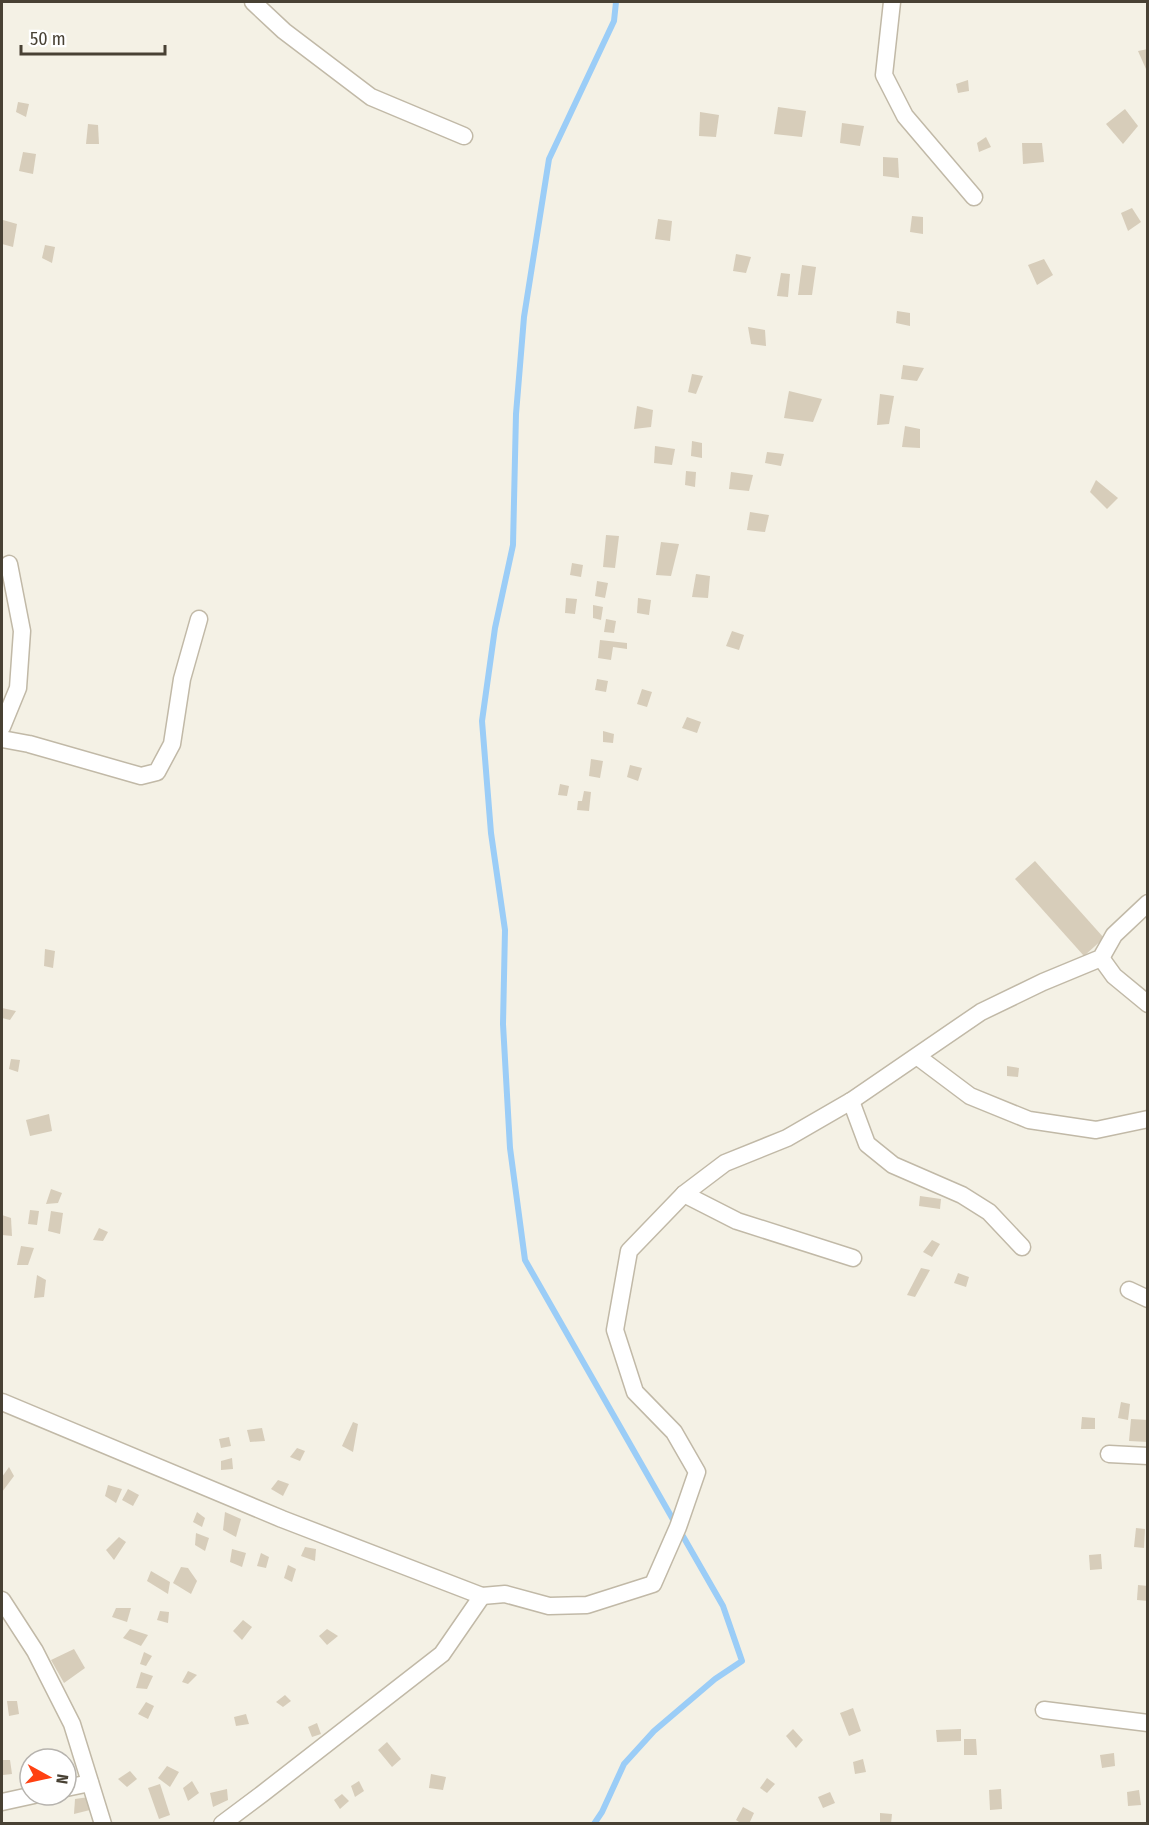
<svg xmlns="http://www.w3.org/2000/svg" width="1149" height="1825" viewBox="0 0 1149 1825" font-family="'Fira Sans Condensed',sans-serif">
  <rect width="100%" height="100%" fill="#f4f1e5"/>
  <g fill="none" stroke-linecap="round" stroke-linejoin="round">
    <!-- stream -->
    <g stroke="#9bcdf7" stroke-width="6">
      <polyline points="616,2 614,21 549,159 524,317 516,414 513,545 495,628 482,721 491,833 505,930 503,1024 510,1148 525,1260 675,1523"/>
      <polyline points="594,1824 602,1812 624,1764 654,1731 715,1679 742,1661 723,1606 680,1531"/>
    </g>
  </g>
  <!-- building -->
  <g fill="#d7cdba">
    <polygon points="1148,49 1148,68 1146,69 1138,51"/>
    <polygon points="968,80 969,91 958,93 956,84"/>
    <polygon points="18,102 29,104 26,117 16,112"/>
    <polygon points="778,107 806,111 802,137 774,134"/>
    <polygon points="1125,109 1138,126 1123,144 1106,124"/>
    <polygon points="700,112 719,115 716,137 699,136"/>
    <polygon points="842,123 864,126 860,146 840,143"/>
    <polygon points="88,124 98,125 99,144 86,144"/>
    <polygon points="986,137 991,147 979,152 977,143"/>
    <polygon points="1022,143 1042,143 1044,162 1023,164"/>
    <polygon points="23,152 36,154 33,174 19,171"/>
    <polygon points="883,157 898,158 899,178 883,176"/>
    <polygon points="1132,208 1141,222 1128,231 1121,213"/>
    <polygon points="912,216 923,217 923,234 910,232"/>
    <polygon points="658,219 672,221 670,241 655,239"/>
    <polygon points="3,220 17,224 13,247 2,244"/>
    <polygon points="45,245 55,247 52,263 42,258"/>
    <polygon points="736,254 751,257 746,273 733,271"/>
    <polygon points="1044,259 1053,275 1037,285 1028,265"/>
    <polygon points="802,265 816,267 812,295 798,295"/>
    <polygon points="781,273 790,274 788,297 777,296"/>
    <polygon points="897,311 910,313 910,326 896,323"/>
    <polygon points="748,327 765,330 766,346 751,344"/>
    <polygon points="903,365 924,368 917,381 901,379"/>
    <polygon points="692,374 703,376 696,394 688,392"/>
    <polygon points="789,391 822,399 813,422 784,418"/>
    <polygon points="880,394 894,396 889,424 877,425"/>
    <polygon points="637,406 653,410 651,427 634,429"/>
    <polygon points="905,426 920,429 920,448 902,447"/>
    <polygon points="692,441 702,443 702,458 691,456"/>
    <polygon points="655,446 675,449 672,465 654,463"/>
    <polygon points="767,452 784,454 781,466 765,463"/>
    <polygon points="686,471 696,472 695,487 685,485"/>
    <polygon points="731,472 753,475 749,491 729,489"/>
    <polygon points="1096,480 1118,498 1107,509 1090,492"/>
    <polygon points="750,512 769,515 765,532 747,530"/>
    <polygon points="606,535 619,536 615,568 603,567"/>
    <polygon points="661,542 679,544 671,576 656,575"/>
    <polygon points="572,563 583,565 581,577 570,575"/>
    <polygon points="696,574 710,576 708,598 692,597"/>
    <polygon points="597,581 608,583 605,598 595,596"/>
    <polygon points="566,598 577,599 575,614 565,613"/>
    <polygon points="638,598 651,600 649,615 637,613"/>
    <polygon points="593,605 603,607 601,620 593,618"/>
    <polygon points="606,619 616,621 614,633 604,632"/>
    <polygon points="732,631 744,635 739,650 726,646"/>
    <polygon points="600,640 627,643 627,649 613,647 611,660 598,658"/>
    <polygon points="597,679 608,681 606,692 595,690"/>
    <polygon points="642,689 652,692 647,707 637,704"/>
    <polygon points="687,717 701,722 697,733 682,728"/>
    <polygon points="603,731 614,734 613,743 603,742"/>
    <polygon points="591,759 603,761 600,778 589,776"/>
    <polygon points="630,765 642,768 638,781 627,777"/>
    <polygon points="560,784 569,786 567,796 558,795"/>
    <polygon points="584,791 591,792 589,811 577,810 578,801 582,801"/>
    <polygon points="1035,861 1104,938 1084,956 1015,879"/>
    <polygon points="45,949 55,951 53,968 44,966"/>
    <polygon points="2,1008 16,1011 10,1020 2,1018"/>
    <polygon points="11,1059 20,1060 18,1072 9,1069"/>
    <polygon points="1007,1066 1019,1068 1018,1077 1007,1076"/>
    <polygon points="49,1114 52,1131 30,1136 26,1120"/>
    <polygon points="51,1189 62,1193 58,1203 46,1204"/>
    <polygon points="920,1196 941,1199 940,1209 919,1206"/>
    <polygon points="30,1210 39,1211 37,1225 28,1224"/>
    <polygon points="51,1211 63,1213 60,1234 48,1231"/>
    <polygon points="2,1215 11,1218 12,1236 2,1235"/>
    <polygon points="99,1228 108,1232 103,1241 93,1240"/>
    <polygon points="932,1240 940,1244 932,1257 923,1252"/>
    <polygon points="21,1246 34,1248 28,1265 17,1265"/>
    <polygon points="921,1268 930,1270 915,1297 907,1295"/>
    <polygon points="958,1273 969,1277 966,1287 954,1283"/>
    <polygon points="37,1275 46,1280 44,1297 34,1298"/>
    <polygon points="1121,1402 1130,1404 1128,1420 1118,1418"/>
    <polygon points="1082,1417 1095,1418 1095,1429 1081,1429"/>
    <polygon points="1131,1419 1148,1420 1148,1442 1129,1441"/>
    <polygon points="353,1422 358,1424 353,1452 342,1446"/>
    <polygon points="262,1428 265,1441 250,1442 247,1430"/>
    <polygon points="229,1437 231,1446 221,1448 219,1439"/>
    <polygon points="297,1448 305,1451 300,1461 290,1457"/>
    <polygon points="232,1458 233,1469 221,1470 221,1461"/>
    <polygon points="9,1467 14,1476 2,1492 2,1477"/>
    <polygon points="278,1480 289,1484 283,1496 271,1489"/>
    <polygon points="108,1485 122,1489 116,1503 105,1496"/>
    <polygon points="128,1489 139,1495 133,1506 122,1500"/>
    <polygon points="197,1512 205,1518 202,1527 193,1522"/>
    <polygon points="225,1512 241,1519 236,1537 223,1530"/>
    <polygon points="1136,1528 1145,1529 1144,1548 1134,1547"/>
    <polygon points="196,1533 209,1538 205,1551 195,1545"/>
    <polygon points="119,1537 126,1542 114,1560 106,1550"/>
    <polygon points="305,1547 316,1549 315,1561 301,1556"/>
    <polygon points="232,1549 246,1553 242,1567 230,1562"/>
    <polygon points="261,1553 269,1557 266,1568 257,1566"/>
    <polygon points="1101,1554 1102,1569 1090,1570 1089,1555"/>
    <polygon points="288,1565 296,1569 292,1582 284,1578"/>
    <polygon points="181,1567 188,1568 197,1581 191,1594 173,1583"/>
    <polygon points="151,1571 170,1582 168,1594 147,1581"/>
    <polygon points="1138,1585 1148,1586 1148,1601 1137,1600"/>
    <polygon points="116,1608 131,1608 127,1622 112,1617"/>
    <polygon points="160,1611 169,1612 168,1623 157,1620"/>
    <polygon points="243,1620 252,1627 242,1640 233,1631"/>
    <polygon points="130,1629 148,1635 141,1646 123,1638"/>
    <polygon points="327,1629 338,1636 327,1645 319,1636"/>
    <polygon points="74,1649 85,1668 64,1683 51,1660"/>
    <polygon points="144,1652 152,1656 146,1666 140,1664"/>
    <polygon points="188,1671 197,1675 188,1684 182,1682"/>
    <polygon points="141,1672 153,1676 147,1689 136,1688"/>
    <polygon points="285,1695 291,1701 283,1707 276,1702"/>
    <polygon points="7,1701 17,1701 19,1714 9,1716"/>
    <polygon points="146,1702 154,1706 148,1719 138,1714"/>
    <polygon points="853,1708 861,1731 849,1736 840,1713"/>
    <polygon points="246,1714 249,1724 236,1726 234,1717"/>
    <polygon points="317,1723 321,1734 312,1737 308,1727"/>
    <polygon points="793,1729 803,1740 796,1748 786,1736"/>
    <polygon points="961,1729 961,1741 937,1742 936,1730"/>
    <polygon points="964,1739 976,1739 977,1755 964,1755"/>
    <polygon points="387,1742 401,1759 392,1767 378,1750"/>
    <polygon points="1114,1753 1115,1766 1102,1768 1100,1755"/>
    <polygon points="863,1759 866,1772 855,1774 853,1762"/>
    <polygon points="2,1760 10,1760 12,1774 3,1775"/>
    <polygon points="167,1766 179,1772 170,1787 158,1778"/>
    <polygon points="130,1771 137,1779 127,1787 118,1779"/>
    <polygon points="431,1774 446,1777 443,1790 429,1788"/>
    <polygon points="767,1778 775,1784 767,1793 760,1788"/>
    <polygon points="192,1781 199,1793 188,1801 183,1788"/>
    <polygon points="359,1781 364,1791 355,1797 351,1786"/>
    <polygon points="160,1784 170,1815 159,1819 148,1788"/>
    <polygon points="227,1789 228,1800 213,1807 210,1793"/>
    <polygon points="1001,1789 1002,1809 990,1810 989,1790"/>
    <polygon points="1139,1790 1141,1805 1128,1806 1127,1792"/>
    <polygon points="830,1792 835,1803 823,1808 818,1797"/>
    <polygon points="342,1794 349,1801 340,1809 334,1800"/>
    <polygon points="89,1797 90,1810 74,1814 75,1799"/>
    <polygon points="743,1807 754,1813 749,1824 742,1824 736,1820"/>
    <polygon points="880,1813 892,1814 891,1824 880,1824"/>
  </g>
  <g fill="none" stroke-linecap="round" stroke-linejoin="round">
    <!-- minor casing -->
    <g stroke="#c1b9a7" stroke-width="19">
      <g id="minor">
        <polyline points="253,2 284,31 371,97 464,136"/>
        <polyline points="892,2 884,75 905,116 974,197"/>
        <polyline points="2,727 18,688 22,631 9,564"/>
        <polyline points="2,739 29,744 141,776 157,772 172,744 182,679 199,619"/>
        <polyline points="1101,958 1114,976 1148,1004"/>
        <polyline points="918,1057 970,1096 1029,1120 1096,1130 1148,1119"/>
        <polyline points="851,1101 867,1144 893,1165 962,1195 989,1212 1022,1247"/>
        <polyline points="684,1194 737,1221 853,1258"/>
        <polyline points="1129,1290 1148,1299"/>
        <polyline points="2,1402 282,1519 482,1596 442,1654 262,1794 222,1824"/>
        <polyline points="1109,1454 1148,1456"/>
        <polyline points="482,1596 505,1594 549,1606 587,1605 653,1584 678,1527 697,1472 674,1432 635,1392 615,1330 629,1251 684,1194 725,1163 787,1138 851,1101 981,1012 1043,982 1101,958 1114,935 1148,903"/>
        <polyline points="2,1600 35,1651 72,1724 103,1824"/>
        <polyline points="1044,1710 1148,1723"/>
        <polyline points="66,1788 90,1783"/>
        <polyline points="2,1802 34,1795"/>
      </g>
    </g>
    <!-- minor -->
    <use href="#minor" stroke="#fff" stroke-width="16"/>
  </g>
  <!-- border -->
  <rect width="1149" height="1825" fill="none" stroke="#484134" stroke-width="6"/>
  <!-- north arrow -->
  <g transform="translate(48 1777) rotate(98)"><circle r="28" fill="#ffffff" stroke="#b6b3ae" stroke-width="1.5"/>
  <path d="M0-4.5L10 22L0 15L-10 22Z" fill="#ff4112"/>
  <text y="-9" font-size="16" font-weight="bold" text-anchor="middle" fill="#484134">N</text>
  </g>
  <!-- scale -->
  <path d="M21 45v9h144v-9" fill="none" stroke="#484134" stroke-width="3"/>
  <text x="30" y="45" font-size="18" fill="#484134" stroke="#ffffff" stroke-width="4.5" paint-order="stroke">50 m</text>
</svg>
